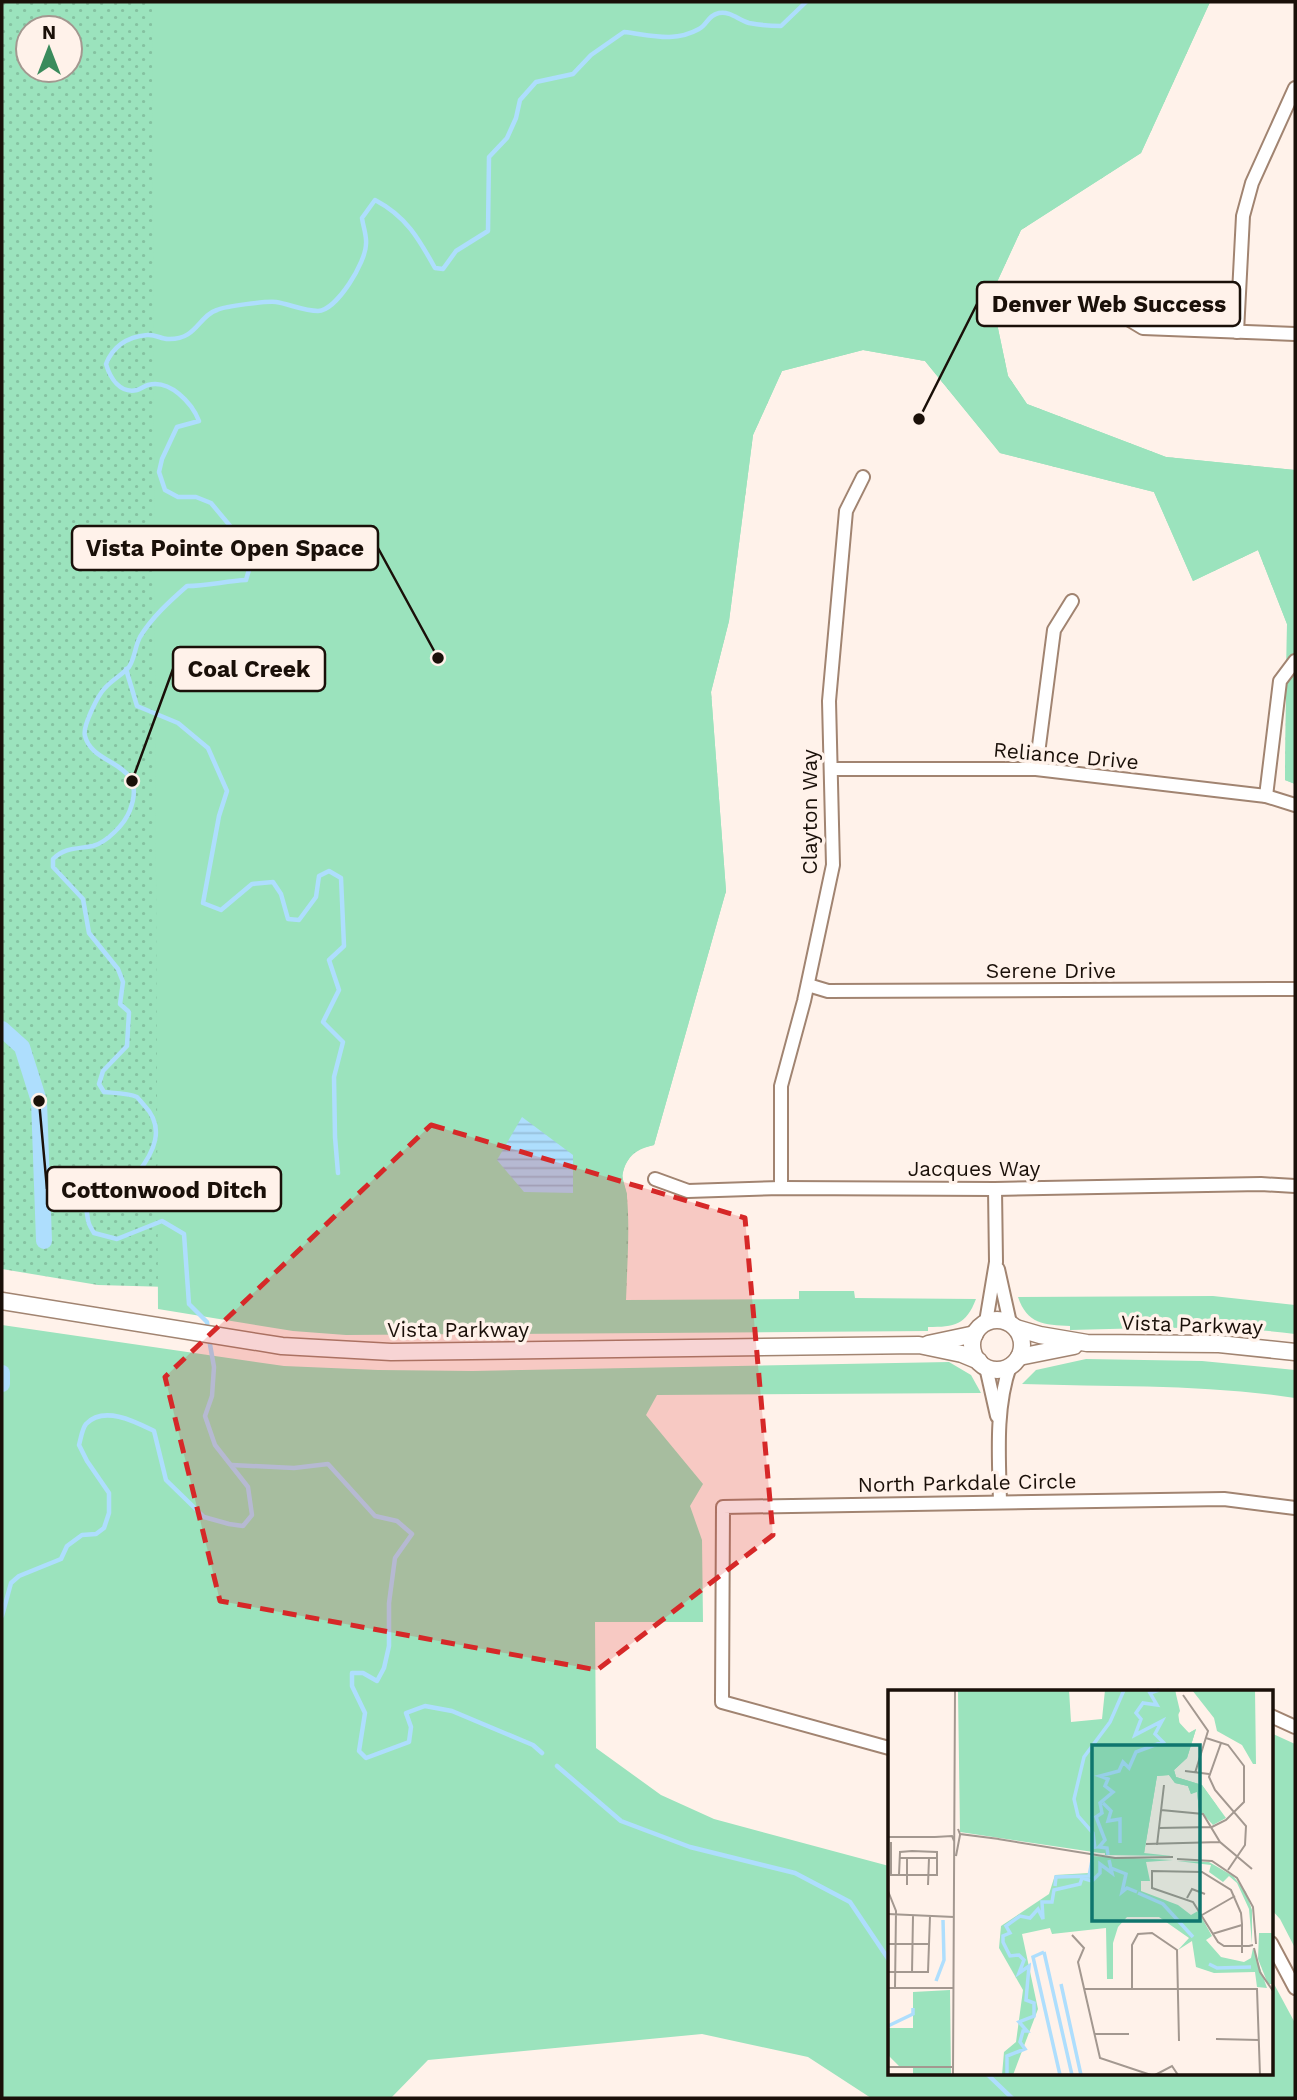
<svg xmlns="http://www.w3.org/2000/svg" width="1297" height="2100" viewBox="0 0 1297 2100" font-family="'Work Sans',sans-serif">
  <defs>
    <pattern id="grass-dots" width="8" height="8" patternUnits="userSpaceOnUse" patternTransform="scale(1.75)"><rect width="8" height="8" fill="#9be3bd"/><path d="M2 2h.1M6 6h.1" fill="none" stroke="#85c2a1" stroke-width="1.8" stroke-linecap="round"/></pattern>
    <pattern id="water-rules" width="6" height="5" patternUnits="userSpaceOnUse" patternTransform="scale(1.75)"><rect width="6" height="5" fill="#aedefd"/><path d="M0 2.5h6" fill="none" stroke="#95bdd8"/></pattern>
  </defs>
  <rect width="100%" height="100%" fill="#fff2ea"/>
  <!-- grass -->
  <path fill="url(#grass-dots)" fill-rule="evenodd" d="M2 2H1210L1141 153 1021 230 991 295 1008 376 1027 404 1166 457 1295 470V784L1285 780 1287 624 1258 550 1193 581 1154 492 1000 453 925 361 863 350 782 371 753 435 729 621 711 692 726 891 654 1145C641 1148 630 1153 625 1166 619 1178 626 1186 627 1197 630 1229 627 1267 626 1300L98 1285 2 1269ZM28 28H70V70H28Z"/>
  <!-- park -->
  <g fill="#9be3bd">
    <path d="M152 2H1210L1141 153 1021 230 991 295 1008 376 1027 404 1166 457 1295 470V784L1285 780 1287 624 1258 550 1193 581 1154 492 1000 453 925 361 863 350 782 371 753 435 729 621 711 692 726 891 654 1145 642 1148 632 1154 625 1165 622 1176 627 1194 626 1300 799 1299V1291H854L855 1298 976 1299C966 1325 955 1327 928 1327V1331L346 1335 293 1331 158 1309Z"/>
    <path d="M1213 1296 1295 1305V1334C1221 1324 1145 1329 1070 1330V1326C1044 1325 1027 1324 1018 1297Z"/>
    <polygon points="2,1325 284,1366 378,1370 473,1371 949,1362 971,1375 981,1393 657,1395 646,1415 703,1484 690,1506 702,1540 703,1622 595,1622 596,1748 661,1795 714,1819 889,1866 889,2074 1271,2074 1271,1986 1274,1984 1295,2023 1295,2098 871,2098 808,2057 702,2034 428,2060 391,2098 2,2098"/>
    <path d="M1086 1359 1202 1361 1295 1370V1398C1205 1384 1113 1387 1022 1384L1036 1370Z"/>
    <polygon points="1271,1733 1295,1744 1295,1948 1280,1919 1271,1909"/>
  </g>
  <!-- water -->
  <polygon fill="url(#water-rules)" points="522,1117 573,1155 573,1193 524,1192 497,1160"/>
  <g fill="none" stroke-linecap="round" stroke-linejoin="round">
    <!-- stream -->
    <g stroke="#aedefd" stroke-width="4.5">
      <polyline points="126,669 137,706 178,723 208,748 227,791 219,816 203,903 221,910 252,884 273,882 281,894 288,919 299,920 316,897 319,876 329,871 341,878 344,946 329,960 339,990 323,1022 343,1042 334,1077 335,1137 338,1173"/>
      <path d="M208 1331 207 1322 189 1304 184 1234 162 1221 117 1239 94 1233C86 1220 89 1222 86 1208 85 1202 82 1198 81 1192 75 1160 119 1172 137 1174 154 1152 166 1128 144 1105 143 1104 138 1098 137 1097 128 1093 113 1093 104 1092L99 1084 103 1071 127 1046 129 1012 120 1004 123 982 118 969 89 933 83 899 53 867V859C65 847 78 849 93 846 107 842 125 824 130 810 149 760 93 768 85 736 82 727 98 695 105 688 112 680 122 675 129 667 135 658 135 646 140 637 152 617 170 601 187 586 207 586 226 581 246 580L253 556 251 546 236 533 211 503 196 497H178L165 490 159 472 162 459 177 427 199 421C192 403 170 379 148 385 144 386 141 389 137 390 120 394 110 378 106 364 113 346 127 337 147 335 155 334 161 339 168 339 197 340 198 316 217 310 226 306 266 301 276 302 289 304 304 311 318 311 337 310 366 262 366 244 367 236 363 226 362 218L375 200C406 216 419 239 435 268L443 269 456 251 488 231 489 157 507 138 516 118 520 100 536 82 573 74 591 55 624 32C651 35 674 43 699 29 707 25 708 15 719 13 731 11 738 20 749 23 760 25 770 26 781 26L806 2"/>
      <polyline points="232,1465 294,1468 328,1464 375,1516 397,1521 412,1534 395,1558 389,1603 389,1646 384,1668 377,1681 363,1673 352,1673 352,1686 365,1713 359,1751 366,1758 409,1742 411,1727 406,1713 425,1706 452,1711 533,1745 542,1753"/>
      <path d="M2 1616 11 1583 19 1576 61 1559 67 1546 82 1535 96 1534 104 1528 109 1513V1493L87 1461 79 1445C81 1438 82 1429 86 1424 104 1405 136 1422 154 1431L166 1480 204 1517 229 1524 243 1526 252 1515 248 1487 215 1445 205 1416 212 1396 214 1367 209 1339"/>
      <polyline points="557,1766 621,1821 690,1847 795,1873 850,1902 889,1960"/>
      <polyline points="987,2074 1012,2098"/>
    </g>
    <!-- canal -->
    <g stroke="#aedefd" stroke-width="16">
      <polyline points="2,1029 22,1047 39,1101 44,1241"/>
      <polyline points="2,1384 2,1373"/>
    </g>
    <!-- minor casing -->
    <g stroke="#a18471" stroke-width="16">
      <g id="minor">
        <polyline points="1118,313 1143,328 1295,334"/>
        <polyline points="1237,332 1243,216 1252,183 1295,88"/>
        <polyline points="831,769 1036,769 1266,796 1295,805"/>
        <polyline points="1036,769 1054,630 1072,601"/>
        <polyline points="1266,796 1280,681 1295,661"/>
        <polyline points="808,985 828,991 1295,989"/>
        <polyline points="655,1179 688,1191 781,1188 995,1189 1261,1184 1295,1186"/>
        <polyline points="781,1188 781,1086 804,1001 833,865 829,701 846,511 863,477"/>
        <polyline points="998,1269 1010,1323"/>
        <polyline points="986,1322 996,1262 995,1189"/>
        <polyline points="986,1367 997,1416"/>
        <path d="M1000 1502C999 1458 995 1408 1010 1366"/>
        <polyline points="1271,1716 1295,1727"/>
        <polyline points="889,1748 722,1702 723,1507 1224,1499 1295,1508"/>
        <polyline points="1271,1943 1295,1988"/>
      </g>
    </g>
    <!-- tertiary casing -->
    <g stroke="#a18471" stroke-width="19">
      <g id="tertiary">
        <polyline points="2,1301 282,1346 391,1352 919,1345 962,1354 979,1361"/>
        <circle cx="997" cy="1345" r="25"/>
        <polyline points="1016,1328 1040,1335 1087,1343 1219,1344 1295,1352"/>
        <polyline points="928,1344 975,1334"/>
        <polyline points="1019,1357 1074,1346"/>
      </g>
    </g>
    <!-- minor -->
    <use href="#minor" stroke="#fff" stroke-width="12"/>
    <!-- tertiary -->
    <use href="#tertiary" stroke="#fff" stroke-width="16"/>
  </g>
  <!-- marked area -->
  <path fill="#d62828" fill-opacity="0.2" stroke="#d62828" stroke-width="5" stroke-dasharray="14 9" stroke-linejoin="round" d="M431 1125 745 1218 773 1535 597 1670 220 1601 165 1377Z"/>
  <g text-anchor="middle" stroke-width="7" stroke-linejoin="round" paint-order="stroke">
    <!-- street labels -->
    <g font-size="21" fill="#1a1009" stroke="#fff2ea">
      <text transform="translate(1066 756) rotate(5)" y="7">Reliance Drive</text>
      <text transform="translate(810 812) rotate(-90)" y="7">Clayton Way</text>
      <text x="1051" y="978">Serene Drive</text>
      <text x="974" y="1176">Jacques Way</text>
      <text transform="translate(1192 1325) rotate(2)" y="7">Vista Parkway</text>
      <text x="458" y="1337">Vista Parkway</text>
      <text transform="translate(967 1483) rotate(-1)" y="7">North Parkdale Circle</text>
    </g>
  </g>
  <!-- overview -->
  <g transform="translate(888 1690)">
    <rect width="385" height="385" fill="#fff2ea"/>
    <path d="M181 0 183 32 214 29 217 0H287L292 21 288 29 301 43 308 39 299 68 286 80 288 87 314 95 329 116 319 125 311 120 309 101 303 104 300 96 287 93 281 85 269 86 256 164 212 163 72 142 70 1ZM371 243H385V294H380L370 269ZM62 300 63 385H25V378H13L0 365V338H25V302Z" fill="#9be3bd"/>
    <path d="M235 0H287L292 37 301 43 308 39 299 68 286 80 288 87 314 95 338 128 325 135 311 120 309 102 303 104 300 96 287 93 281 85 269 86 256 163 284 166 217 165 216 39ZM367 0 368 74H365L354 55 329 41 326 28 304 0ZM203 166 285 170 258 172 262 191H253V201L290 215 303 225 310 221 324 246 318 250 333 267 356 272 363 268 365 258 379 298 369 297 367 282 326 283 308 277 304 251 290 260 301 248 271 227H239L230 237 225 253V289H219L218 238 164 244 162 238 134 244 150 319 125 385H114L116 362 128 352 135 300 111 258 113 236 161 204 167 185 201 183ZM289 171 321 172 345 186 358 202 364 220V254L361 219 349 193 341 186 335 192 321 182 323 175Z" fill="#9be3bd"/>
    <path fill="none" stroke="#aedefd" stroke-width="3.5" d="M215 113 223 121 220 131 232 129V153M207 159 205 143 190 126 186 109 196 67 222 32 236 0M220 165 219 158 211 157 217 150 208 127 214 123 212 113 225 102 217 96 220 89 212 86 231 81 235 72 241 78 248 62 275 52 267 44 274 31 247 45 253 29 248 23 255 13 269 15 262 3 271 0M223 178 238 184 234 202 239 198 249 202M167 196 168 187 201 186 204 170M250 203 275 214 305 247M156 262 145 267 172 385M156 262 184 385M321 274 329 278 363 277M48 291 56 270 55 230M173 294 193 385M0 336 25 324V318M119 385V366L137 359 132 352 135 341H139L131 332 146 326V313L138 310 141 276 131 283 136 270 131 265 122 266 115 252V246L122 243 118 236 132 226 142 228 150 219 155 229 154 212H164L166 200 192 194 194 188 204 191 212 183V174L224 183 221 170"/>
    <path fill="none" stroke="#a39890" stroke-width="2" d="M295 5 320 41 307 83M333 53 321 87 327 100 358 136 357 155 340 180M297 81 321 84M273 120 315 124 332 152 364 179M271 138 324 137 338 130 356 112V76L340 55 318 48M70 139 72 144 111 149M0 147H47M47 147 64 146 66 151M110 149 227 168 285 167M3 152V185H11M258 154 332 152M269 155 276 95M24 161 49 162V185H11L12 162ZM68 166 72 145M11 168H50M289 169 324 171 349 188 365 217 368 254M19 195V168M40 195 41 168M0 201 8 221 7 298M299 208 304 199 317 204M0 224 66 227M314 225 347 206M324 244 354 235M184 245 196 258 190 272 212 368 263 385M0 254H41M366 258 372 282 385 301M354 263V234L353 223 343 200 314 182 264 181V198L305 212 330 252 336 256H361L365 255M0 282H40L42 226M24 283 25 226M0 298H65M244 298V255L250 244 264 243 289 260 291 351M196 299H369L372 385M206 344H241M328 349 371 350M0 377H64M65 385 67 0M267 385 284 376 290 385"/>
    <path fill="#0f766e" fill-opacity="0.15" stroke="#0f766e" stroke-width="3.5" d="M204 55H312V231H204Z"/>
    <rect width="385" height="385" fill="none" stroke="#1a1009" stroke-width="3.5"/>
  </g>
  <!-- callouts -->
  <path fill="none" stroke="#1a1009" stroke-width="2.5" d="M919 419L977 304M438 658L378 548M132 781L173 669M39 1101L47 1189"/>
  <g fill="#1a1009" stroke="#fff2ea" stroke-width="2.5">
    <circle cx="919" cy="419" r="7"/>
    <circle cx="438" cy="658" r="7"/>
    <circle cx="132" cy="781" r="7"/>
    <circle cx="39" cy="1101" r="7"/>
  </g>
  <g fill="#fff2ea" stroke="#1a1009" stroke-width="2.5">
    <rect x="977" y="282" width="263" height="44" rx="7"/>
    <rect x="72" y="526" width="306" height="44" rx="7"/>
    <rect x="173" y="647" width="152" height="44" rx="7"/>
    <rect x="47" y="1167" width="234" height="44" rx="7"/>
  </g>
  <g font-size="23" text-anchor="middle" font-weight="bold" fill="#1a1009">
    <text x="1109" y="312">Denver Web Success</text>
    <text x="225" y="556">Vista Pointe Open Space</text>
    <text x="249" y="677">Coal Creek</text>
    <text x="164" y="1198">Cottonwood Ditch</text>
  </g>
  <!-- border -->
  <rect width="1297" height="2100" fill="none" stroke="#1a1009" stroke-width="7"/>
  <!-- north arrow -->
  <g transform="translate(49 49)"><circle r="33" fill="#fff2ea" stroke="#a39890" stroke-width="2"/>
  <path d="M0-5L12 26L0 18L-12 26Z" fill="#3a8b5c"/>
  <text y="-10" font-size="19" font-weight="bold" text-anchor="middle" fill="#1a1009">N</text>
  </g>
</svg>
